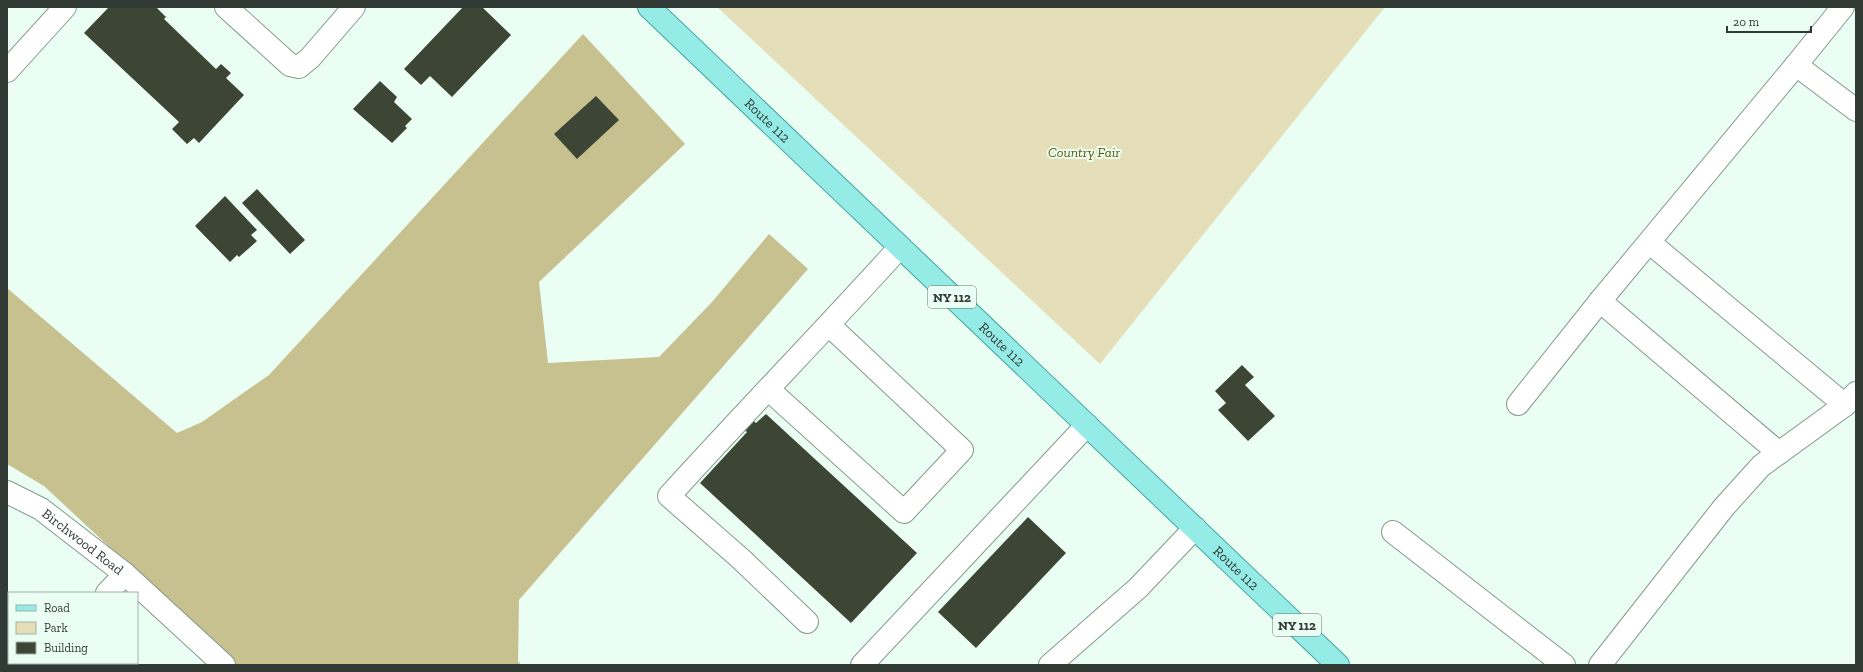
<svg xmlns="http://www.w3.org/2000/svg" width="1863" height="672" viewBox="0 0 1863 672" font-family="'Zilla Slab',serif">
  <rect width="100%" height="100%" fill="#ebfef3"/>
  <!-- green -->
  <polygon fill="#e4dfb9" points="717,7 1385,7 1100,364"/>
  <!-- forest -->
  <polygon fill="#c7c08f" points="583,34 685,144 539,282 548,363 659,357 712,302 769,234 808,269 519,600 518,661 521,665 236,665 44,486 7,464 7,288 177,433 202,422 269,375"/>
  <!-- building -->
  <g fill="#3d4635">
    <polygon points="109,7 156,7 166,17 164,19 216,69 221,64 231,73 226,78 244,95 199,143 194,138 187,144 172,129 179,122 84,33"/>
    <polygon points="463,7 482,7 511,35 452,97 430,76 421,85 404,69"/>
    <polygon points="380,81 397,97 394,102 412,119 405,126 407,128 392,143 353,109"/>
    <polygon points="596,96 619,120 577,159 554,134"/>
    <polygon points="257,189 305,240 290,254 242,203"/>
    <polygon points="225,196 257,230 251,235 257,241 239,257 237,255 230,262 195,226"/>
    <polygon points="1242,365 1254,377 1245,385 1275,416 1248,441 1218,410 1226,403 1215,391"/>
    <polygon points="766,414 917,553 851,623 700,483 747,432 742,428 751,418 756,423"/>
    <polygon points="1028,517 1066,553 976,648 938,612"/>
  </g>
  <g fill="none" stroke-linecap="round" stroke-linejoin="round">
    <!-- minor casing -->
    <g stroke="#849a8d" stroke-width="24">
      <g id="minor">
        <polyline points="226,7 290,65 299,67 310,58 354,7"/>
        <polyline points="1796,65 1843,7"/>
        <polyline points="7,71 65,7"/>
        <polyline points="1650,243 1845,405"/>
        <polyline points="768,389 904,512 962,450 829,325"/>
        <polyline points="1518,404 1600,301"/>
        <polyline points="1779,453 1600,301 1796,65 1856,110"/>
        <path id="s1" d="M7 492 41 509 125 574 224 665"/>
        <polyline points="1393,532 1564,665"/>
        <polyline points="107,593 125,574"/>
        <path d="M807 622 741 559 669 496C745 412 824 331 900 247"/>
        <polyline points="38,665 40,663"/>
        <polyline points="862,665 1087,425"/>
        <polyline points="1050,665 1138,588 1195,528"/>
        <polyline points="1600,665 1724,507 1761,466 1845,405 1856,393"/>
      </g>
    </g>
    <!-- major casing -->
    <g stroke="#44a59e" stroke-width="24">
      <g id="major">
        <path id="s2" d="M649 7 1338 665"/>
      </g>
    </g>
    <!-- minor -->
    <use href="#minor" stroke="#fff" stroke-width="22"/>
    <!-- major -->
    <use href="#major" stroke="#95ece6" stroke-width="22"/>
  </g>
  <g text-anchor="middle" stroke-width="4" stroke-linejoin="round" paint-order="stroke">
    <!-- shield labels -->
    <g fill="#ebfef3" stroke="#69756e" stroke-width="1">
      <rect x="928" y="286" width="48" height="22" rx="3"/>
      <rect x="1273" y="614" width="48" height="22" rx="3"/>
    </g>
    <g font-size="13" font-weight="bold" fill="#313a35">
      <text x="952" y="302">NY 112</text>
      <text x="1297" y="630">NY 112</text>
    </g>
    <!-- street labels -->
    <g font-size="14" fill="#313a35" stroke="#ebfef3">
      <text dy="5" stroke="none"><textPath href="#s2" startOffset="164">Route 112</textPath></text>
      <text dy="5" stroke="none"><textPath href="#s2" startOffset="488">Route 112</textPath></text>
      <text dy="5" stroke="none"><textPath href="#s1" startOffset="91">Birchwood Road</textPath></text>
      <text dy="5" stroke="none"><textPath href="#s2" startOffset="812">Route 112</textPath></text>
    </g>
    <!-- park labels -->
    <g font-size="14" font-style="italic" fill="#645901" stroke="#ebfef3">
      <text x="1084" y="157">Country Fair</text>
    </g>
  </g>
  <!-- border -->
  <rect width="1863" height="672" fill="none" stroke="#313a35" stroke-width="16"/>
  <!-- legend -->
  <rect x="8" y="592" width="130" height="72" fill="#ebfef3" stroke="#a1b0a7"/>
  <rect x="16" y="605" width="20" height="6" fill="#95ece6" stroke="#a1b0a7"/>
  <text x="44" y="612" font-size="12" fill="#313a35">Road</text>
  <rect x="16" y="622" width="20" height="12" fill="#e4dfb9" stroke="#a1b0a7"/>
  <text x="44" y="632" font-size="12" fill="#313a35">Park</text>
  <rect x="16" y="642" width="20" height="12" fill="#3d4635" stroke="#a1b0a7"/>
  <text x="44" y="652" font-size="12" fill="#313a35">Building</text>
  <!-- scale -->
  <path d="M1727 26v6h84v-6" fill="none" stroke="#313a35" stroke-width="2"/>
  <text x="1733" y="26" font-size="12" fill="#313a35" stroke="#ebfef3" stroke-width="3" paint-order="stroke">20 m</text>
</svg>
